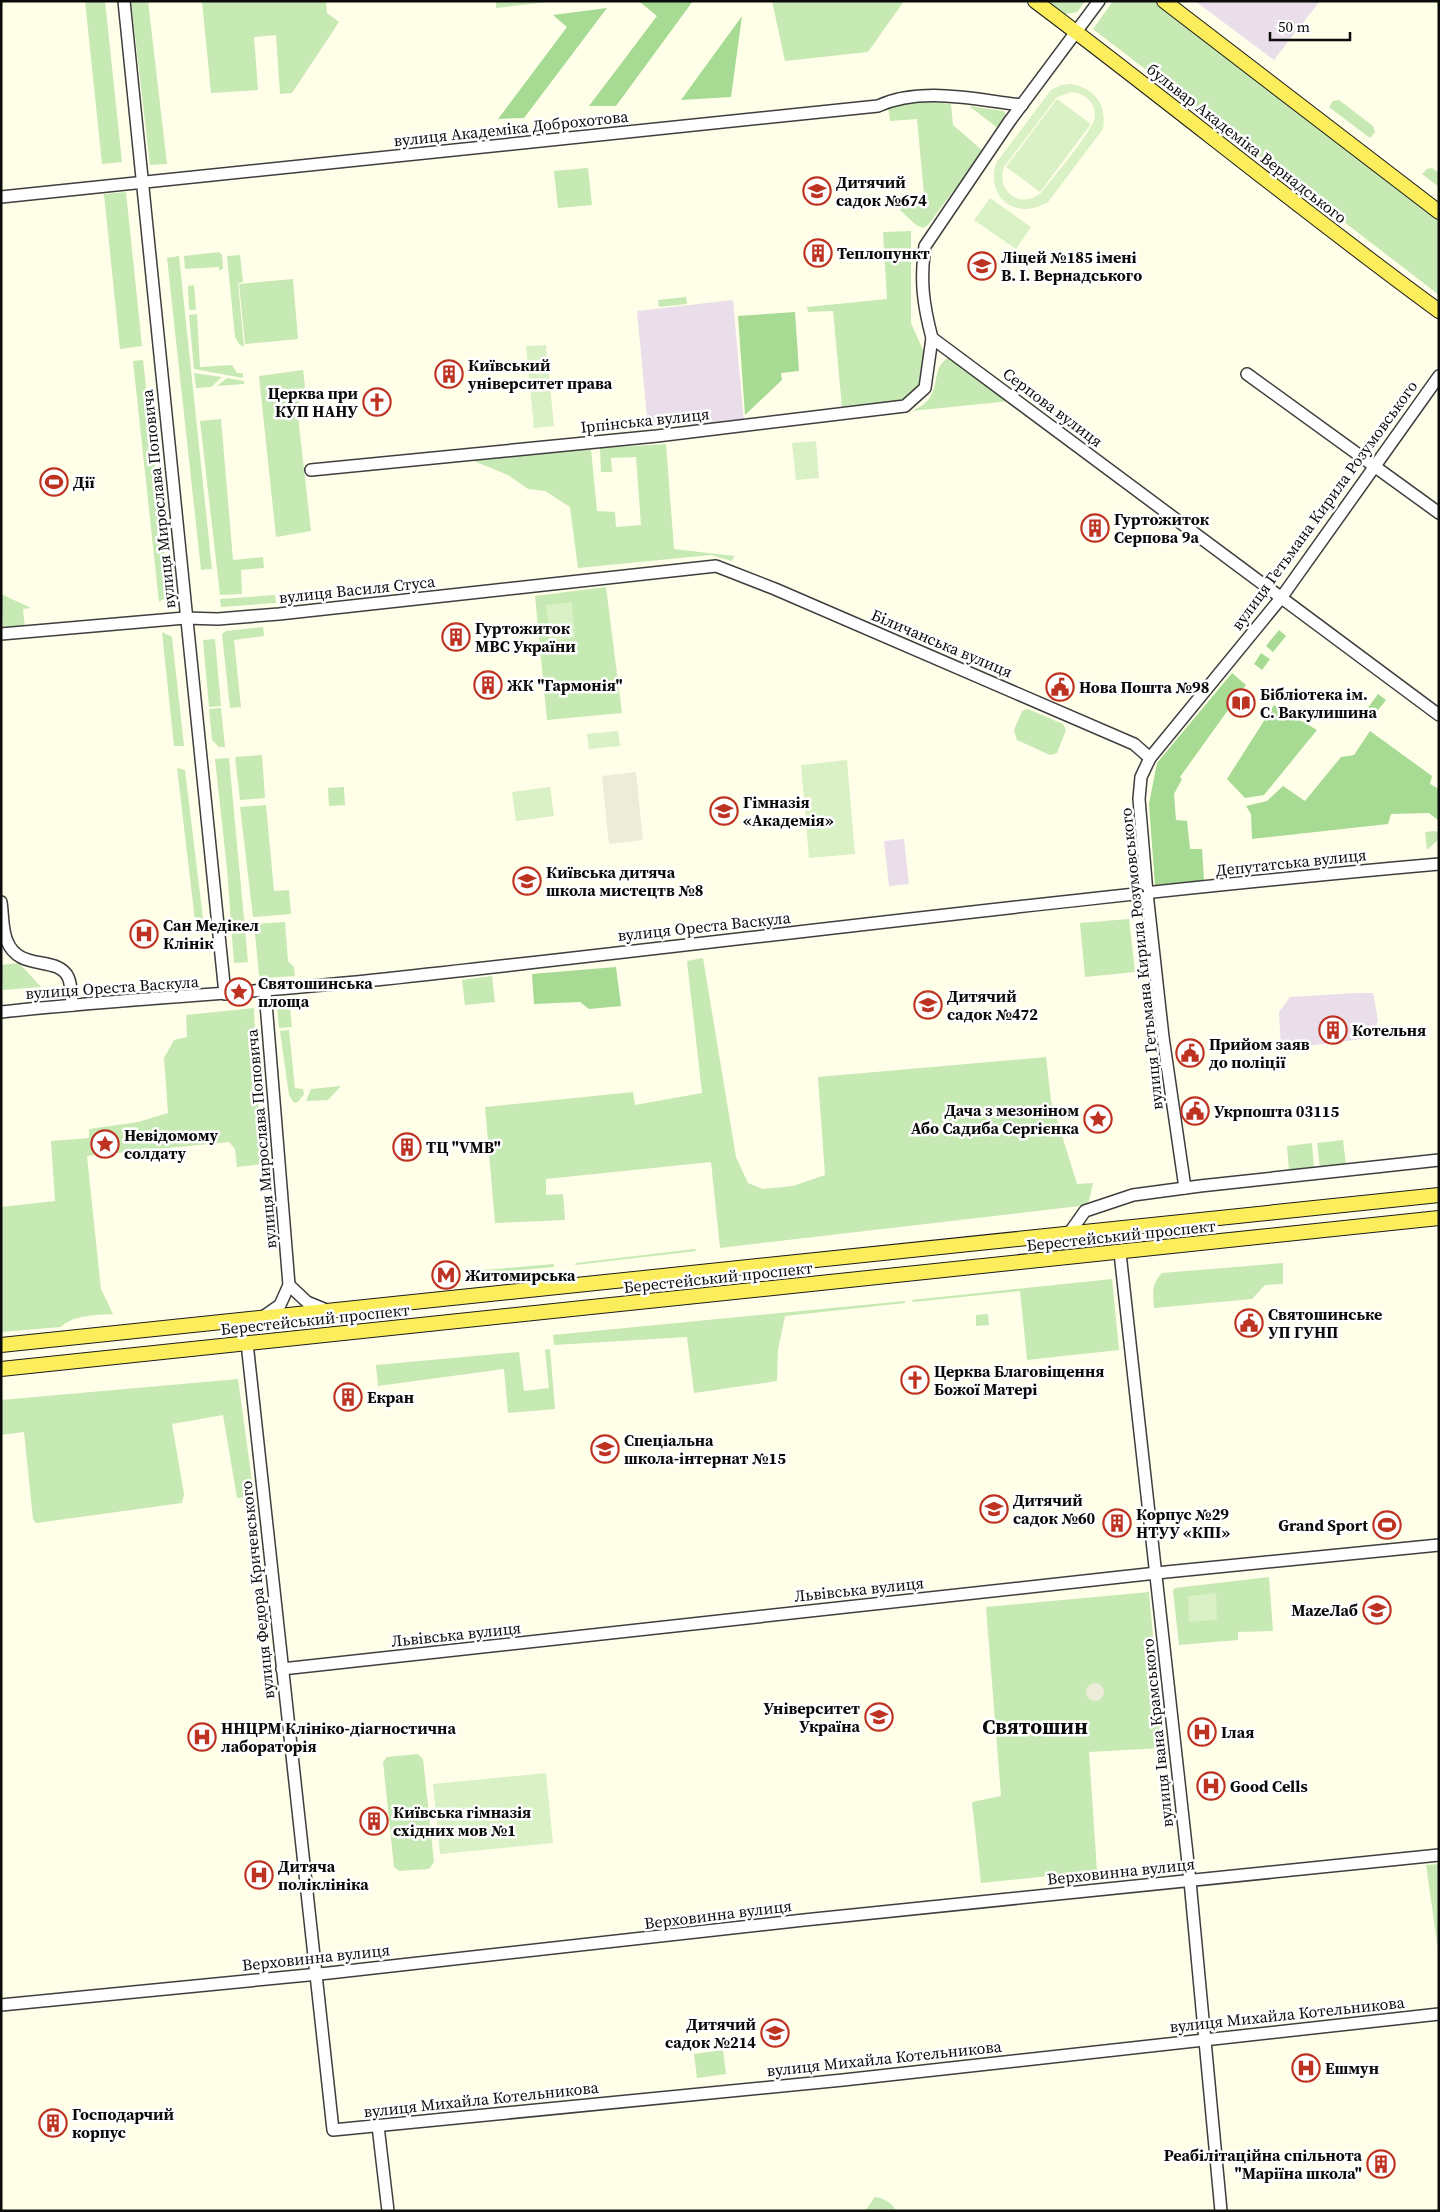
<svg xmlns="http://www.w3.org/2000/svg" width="1440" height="2212" viewBox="0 0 1440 2212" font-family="'Source Serif 4',serif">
  <rect width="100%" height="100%" fill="#fffee9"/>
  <!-- industrial -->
  <g fill="#eadeea">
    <polygon points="1195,1 1320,1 1274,60"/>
    <polygon points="733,300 744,422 692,427 690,423 648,428 637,311"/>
    <polygon points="904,839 909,884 889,886 884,841"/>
    <polygon points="1356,993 1373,993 1378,1020 1372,1038 1281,1049 1279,1012 1290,997"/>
  </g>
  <!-- green -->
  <g fill="#c7e9b3">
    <polygon points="85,1 105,1 122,162 102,164"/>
    <polygon points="131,1 148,1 167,164 150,165"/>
    <polygon points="202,1 326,1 327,13 339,22 292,93 280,94 276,35 254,37 258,90 211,93"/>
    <polygon points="496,1 557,1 496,8"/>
    <polygon points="772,1 904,1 868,52 785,61"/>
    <polygon points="1044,1 1085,1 1077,12 1061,15"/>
    <polygon points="1113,1 1155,1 1439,219 1439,295 1093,29"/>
    <polygon points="917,100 951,104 953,125 983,151 928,225 923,228 916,225 900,210 902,208 925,205 917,119 890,121 888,106"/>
    <polygon points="1339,100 1373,126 1375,132 1370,138 1329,107 1333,101"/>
    <polygon points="969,106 1004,111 1007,118 999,129"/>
    <polygon points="588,168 592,205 558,208 554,171"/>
    <polygon points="1432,168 1439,173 1439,187 1422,174 1427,169"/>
    <polygon points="126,192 142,346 120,349 104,194"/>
    <polygon points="911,231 911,323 926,357 923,381 904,403 842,407 833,311 808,312 807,307 887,299 883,232"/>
    <polygon points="219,252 222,255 223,269 219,270 219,267 185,269 184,256"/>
    <polygon points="240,255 243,282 238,283 244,347 239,344 235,337 227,256"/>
    <polygon points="179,256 212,569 201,570 167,258"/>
    <polygon points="293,279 298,339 245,344 239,284"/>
    <polygon points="194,285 196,310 189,310 188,286"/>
    <polygon points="686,297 687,304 659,307 658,300"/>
    <polygon points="197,314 200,367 232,365 237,373 243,373 243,378 194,369 189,315"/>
    <path d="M948 358 956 360 1011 401 911 411C947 398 927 370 948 358Z"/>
    <polygon points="143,360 169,596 159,602 133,361"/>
    <polygon points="303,370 305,386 297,408 311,531 276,537 259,376"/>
    <polygon points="194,373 222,377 211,387 196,388"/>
    <polygon points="227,378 244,381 244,384 217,386"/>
    <polygon points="221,419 233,560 263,557 264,568 241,570 242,594 220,595 200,421"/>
    <polygon points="666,444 674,549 734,556 732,561 711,555 578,568 570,507 545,491 528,489 508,475 459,455 591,449 597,511 615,512 616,527 641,525 636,457 611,458 612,472 601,472 600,448"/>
    <polygon points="606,587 622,713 547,720 535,596"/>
    <polygon points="1,594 31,608 23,609 25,628 7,630 3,627"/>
    <polygon points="275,595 276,603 221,607 220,599"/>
    <polygon points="263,627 264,636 234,640 241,707 230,708 222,634 226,631"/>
    <polygon points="162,632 172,637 184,746 174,746"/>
    <polygon points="215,639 221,706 209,707 203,640"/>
    <polygon points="221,708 225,747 219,747 212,740 209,709"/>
    <polygon points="1028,709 1063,724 1066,730 1057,753 1050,755 1017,740 1014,730 1022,711"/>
    <polygon points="262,755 265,798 240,800 235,757"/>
    <polygon points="229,758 248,962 234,963 227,869 215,759"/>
    <polygon points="177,768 185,770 203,919 195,920"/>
    <polygon points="344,787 345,805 329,806 328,788"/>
    <polygon points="266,805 274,891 289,890 291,914 253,917 240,807"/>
    <polygon points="1435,831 1439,833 1439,839 1427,850 1425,832"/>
    <polygon points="1129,919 1135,972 1085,977 1080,923"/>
    <polygon points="285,922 288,961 294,967 295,976 264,978 259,975 254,924"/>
    <polygon points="703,958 736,1157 748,1183 763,1189 793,1186 825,1175 818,1077 1046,1057 1051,1100 1077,1184 1093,1183 1088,1205 720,1248 711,1162 546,1179 546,1195 563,1194 565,1220 495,1223 485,1107 633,1092 635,1105 702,1093 687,961"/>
    <polygon points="19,963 41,987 3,990 1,965"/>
    <polygon points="492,976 495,1002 465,1005 462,980"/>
    <polygon points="280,999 289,999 292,1027 279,1028 277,1004"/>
    <path d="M254 1008 261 1164 237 1167 235 1149 229 1142 87 1156 101 1289 113 1314C97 1315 73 1315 61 1327L1 1332V1207L55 1201 51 1141 89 1138V1129L138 1122 168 1113 164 1058 174 1040 187 1037 186 1015Z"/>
    <polygon points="289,1030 295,1088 303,1089 304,1094 298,1102 294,1103 289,1095 280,1031"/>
    <polygon points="341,1086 328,1100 306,1101 311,1089"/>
    <polygon points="1343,1140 1346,1165 1320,1168 1317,1143"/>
    <polygon points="1312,1143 1314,1168 1289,1170 1287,1146"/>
    <polygon points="695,1249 696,1251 575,1265 576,1263"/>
    <path d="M1283 1263V1284L1265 1285 1252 1299 1154 1308C1153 1294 1151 1284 1162 1273Z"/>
    <polygon points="554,1264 554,1267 486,1273 483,1270"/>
    <polygon points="1112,1279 1119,1350 1027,1360 1020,1291 913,1302 912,1300"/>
    <polygon points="905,1301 905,1303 785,1316 778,1350 777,1381 694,1393 687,1337 554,1345 553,1335"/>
    <polygon points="988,1314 989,1325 976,1326 976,1315"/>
    <polygon points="550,1349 555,1409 508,1413 504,1369 378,1386 376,1365 519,1352 524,1391 549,1388 545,1350"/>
    <polygon points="238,1379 254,1496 237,1498 223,1415 172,1424 184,1494 182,1503 36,1523 33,1519 24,1432 1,1435 1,1400"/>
    <polygon points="1269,1577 1273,1631 1238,1632 1238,1640 1179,1645 1173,1591 1175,1588"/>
    <polygon points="1149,1592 1163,1748 1089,1752 1097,1871 981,1883 972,1802 1001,1796 986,1607"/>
    <polygon points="418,1754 423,1759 434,1862 429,1869 399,1871 394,1867 383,1762 387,1757"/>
    <polygon points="1439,1864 1439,1956 1426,1865"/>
    <polygon points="723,2050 726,2074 697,2078 694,2054"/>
    <path d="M875 2197C883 2198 893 2203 896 2211H865Z"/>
  </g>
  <!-- forest -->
  <g fill="#a7da92">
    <polygon points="653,1 693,1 616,106 589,106 657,16 640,2"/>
    <polygon points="607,8 524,118 498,119 567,27 553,15"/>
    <polygon points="742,16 731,97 681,100"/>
    <polygon points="795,312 799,371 781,373 782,380 745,415 738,316"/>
    <polygon points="1279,630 1286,636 1273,652 1266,646"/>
    <polygon points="1261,653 1270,659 1262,670 1254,664"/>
    <polygon points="1232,673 1246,685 1180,777 1182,779 1174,794 1176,820 1187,821 1190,849 1202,849 1204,880 1155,885 1149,804 1157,763"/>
    <polygon points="1378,694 1386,700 1374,715 1367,709"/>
    <polygon points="1274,705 1317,730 1264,795 1245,798 1227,779"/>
    <polygon points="1370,731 1432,776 1430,784 1439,789 1439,821 1429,813 1391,814 1388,824 1252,839 1251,814 1246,806 1267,801 1283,786 1305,801 1341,757 1354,755"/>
    <polygon points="616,967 621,1006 589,1009 580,1002 534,1004 532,974"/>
  </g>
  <!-- pitch -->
  <g fill="#daf0c5" fill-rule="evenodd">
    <path d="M1071 84C1095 88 1107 105 1103 129L1048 202C1016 221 986 199 996 163L1051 90 1061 85ZM1071 92C1084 93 1096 102 1095 117 1093 131 1051 180 1040 194 1019 209 996 191 1004 167L1057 97Z"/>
    <polygon points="1057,99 1091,124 1040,192 1006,167"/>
    <polygon points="990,198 1031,227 1016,249 974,220"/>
    <polygon points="546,345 554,426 534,428 526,346"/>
    <polygon points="816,441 819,478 796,480 792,443"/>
    <polygon points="572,602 575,638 550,641 546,605"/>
    <polygon points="618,731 620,746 589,749 587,734"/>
    <polygon points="847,760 855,854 809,858 801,765"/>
    <polygon points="550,787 554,816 516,821 512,792"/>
    <polygon points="1216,1593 1217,1620 1189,1622 1188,1596"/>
    <polygon points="546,1773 553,1843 440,1854 433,1784"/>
  </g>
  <!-- plaza -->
  <g fill="#edebd9">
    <polygon points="636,772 643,840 609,844 602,776"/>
    <circle cx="1095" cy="1692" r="9"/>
  </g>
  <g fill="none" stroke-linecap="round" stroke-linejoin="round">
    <!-- minor casing -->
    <g stroke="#3e3e3e" stroke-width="14">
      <g id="minor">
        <polyline points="124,1 225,994"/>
        <path d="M1099 1 1009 122 925 246C920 280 923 304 932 338L1439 715"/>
        <path d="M1 197 878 106C922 86 976 100 1022 105"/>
        <polyline points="1247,374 1439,513"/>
        <polyline points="311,470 657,436 905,406 925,388 932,338"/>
        <polyline points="1,634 185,618 218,619 279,614 716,566 775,589 1134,744 1150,758"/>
        <path d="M1 902C3 915 2 930 7 941 19 972 57 955 68 977 72 985 71 996 72 1005"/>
        <path d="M1 1012C129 998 257 993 385 979 736 941 1087 895 1439 864"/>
        <polyline points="1185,1188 1163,1037 1147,893 1139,799 1141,777 1150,758 1281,598 1439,376"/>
        <polyline points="1068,1235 1085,1211 1133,1195 1200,1186 1439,1160"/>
        <polyline points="1120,1253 1190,1881 1221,2211"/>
        <polyline points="289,1285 307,1302 329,1311"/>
        <polyline points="263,1317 280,1305 289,1285 265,991"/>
        <polyline points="247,1343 333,2130 843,2080 1439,2014"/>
        <polyline points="282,1669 1166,1572 1439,1545"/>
        <polyline points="1,2005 329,1973 804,1920 1439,1855"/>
        <polyline points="378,2126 388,2211"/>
      </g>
    </g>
    <!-- major casing -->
    <g stroke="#1c1c1c" stroke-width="16">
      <g id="major">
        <path d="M1035 1C1171 103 1302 211 1439 311"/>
        <polyline points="1164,1 1439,212"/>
        <polyline points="1,1345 1439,1195"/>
        <polyline points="1,1369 1439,1218"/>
      </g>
    </g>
    <!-- minor -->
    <use href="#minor" stroke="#fff" stroke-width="11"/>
    <!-- major -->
    <use href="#major" stroke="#fbed5c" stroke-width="14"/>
  </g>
  <!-- icons -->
  <defs>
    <g id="school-ring" transform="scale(1.4375)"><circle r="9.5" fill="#fff" stroke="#bd3221" stroke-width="1.5"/><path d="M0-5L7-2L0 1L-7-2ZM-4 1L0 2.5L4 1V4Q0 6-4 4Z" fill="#bd3221"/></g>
    <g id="building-ring" transform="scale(1.4375)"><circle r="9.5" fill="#fff" stroke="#bd3221" stroke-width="1.5"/><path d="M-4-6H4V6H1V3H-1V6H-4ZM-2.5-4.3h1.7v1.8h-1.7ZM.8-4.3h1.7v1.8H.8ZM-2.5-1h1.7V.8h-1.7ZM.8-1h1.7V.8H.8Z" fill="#bd3221"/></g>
    <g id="church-ring" transform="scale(1.4375)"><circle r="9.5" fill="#fff" stroke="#bd3221" stroke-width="1.5"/><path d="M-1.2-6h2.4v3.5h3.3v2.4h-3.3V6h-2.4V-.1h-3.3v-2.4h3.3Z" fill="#bd3221"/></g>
    <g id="stadium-ring" transform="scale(1.4375)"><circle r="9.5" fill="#fff" stroke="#bd3221" stroke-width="1.5"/><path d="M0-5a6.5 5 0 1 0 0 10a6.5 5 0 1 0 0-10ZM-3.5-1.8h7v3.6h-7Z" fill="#bd3221"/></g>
    <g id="civic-ring" transform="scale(1.4375)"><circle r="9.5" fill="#fff" stroke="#bd3221" stroke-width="1.5"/><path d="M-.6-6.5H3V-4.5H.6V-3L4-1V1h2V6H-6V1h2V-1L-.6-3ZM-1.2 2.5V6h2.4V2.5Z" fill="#bd3221"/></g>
    <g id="library-ring" transform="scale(1.4375)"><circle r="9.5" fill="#fff" stroke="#bd3221" stroke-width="1.5"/><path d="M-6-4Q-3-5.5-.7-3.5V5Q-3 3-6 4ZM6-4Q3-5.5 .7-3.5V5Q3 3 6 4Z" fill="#bd3221"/></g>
    <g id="hospital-ring" transform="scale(1.4375)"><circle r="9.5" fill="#fff" stroke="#bd3221" stroke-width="1.5"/><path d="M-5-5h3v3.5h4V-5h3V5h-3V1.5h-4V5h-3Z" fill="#bd3221"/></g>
    <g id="sight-ring" transform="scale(1.4375)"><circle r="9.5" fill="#fff" stroke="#bd3221" stroke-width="1.5"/><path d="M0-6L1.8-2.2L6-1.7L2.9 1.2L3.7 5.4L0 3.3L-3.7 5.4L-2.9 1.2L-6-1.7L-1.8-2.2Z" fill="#bd3221"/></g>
    <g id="metro-ring" transform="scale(1.4375)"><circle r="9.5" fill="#fff" stroke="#bd3221" stroke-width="1.5"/><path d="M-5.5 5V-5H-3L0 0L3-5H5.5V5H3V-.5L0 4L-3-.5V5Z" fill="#bd3221"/></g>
    <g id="university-ring" transform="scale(1.4375)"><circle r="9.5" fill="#fff" stroke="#bd3221" stroke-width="1.5"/><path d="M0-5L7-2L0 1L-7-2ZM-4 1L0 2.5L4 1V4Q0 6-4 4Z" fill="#bd3221"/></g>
  </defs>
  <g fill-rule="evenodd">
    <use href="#school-ring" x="817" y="191"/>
    <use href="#building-ring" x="818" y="253"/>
    <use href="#school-ring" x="982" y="266"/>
    <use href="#building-ring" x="449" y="374"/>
    <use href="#church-ring" x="377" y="402"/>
    <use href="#stadium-ring" x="54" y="482"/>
    <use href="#building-ring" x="1095" y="528"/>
    <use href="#building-ring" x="456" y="637"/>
    <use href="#building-ring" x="488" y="685"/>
    <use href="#civic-ring" x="1060" y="687"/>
    <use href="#library-ring" x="1241" y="703"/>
    <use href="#school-ring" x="724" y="811"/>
    <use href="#school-ring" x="527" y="881"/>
    <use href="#hospital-ring" x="144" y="934"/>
    <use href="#sight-ring" x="239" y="992"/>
    <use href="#school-ring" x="928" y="1005"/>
    <use href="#building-ring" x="1333" y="1030"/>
    <use href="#civic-ring" x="1190" y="1053"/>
    <use href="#civic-ring" x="1195" y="1111"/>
    <use href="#sight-ring" x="1098" y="1119"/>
    <use href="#sight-ring" x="105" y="1144"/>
    <use href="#building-ring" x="407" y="1147"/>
    <use href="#metro-ring" x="446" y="1275"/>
    <use href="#civic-ring" x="1249" y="1323"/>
    <use href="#church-ring" x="915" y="1380"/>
    <use href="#building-ring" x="348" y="1397"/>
    <use href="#school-ring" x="605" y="1449"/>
    <use href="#school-ring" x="994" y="1509"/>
    <use href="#building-ring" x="1117" y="1523"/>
    <use href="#stadium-ring" x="1387" y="1525"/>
    <use href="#school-ring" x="1377" y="1610"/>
    <use href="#university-ring" x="879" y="1717"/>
    <use href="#hospital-ring" x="1202" y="1732"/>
    <use href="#hospital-ring" x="202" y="1737"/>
    <use href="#hospital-ring" x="1211" y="1786"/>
    <use href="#building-ring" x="374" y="1821"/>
    <use href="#hospital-ring" x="259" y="1875"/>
    <use href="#school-ring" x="775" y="2033"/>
    <use href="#hospital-ring" x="1306" y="2068"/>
    <use href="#building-ring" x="53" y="2123"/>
    <use href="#building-ring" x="1381" y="2164"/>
  </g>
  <g text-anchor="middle" stroke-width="5" stroke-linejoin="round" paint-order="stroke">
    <!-- street labels -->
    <g font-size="16" fill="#0b0b0b" stroke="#fff">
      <text transform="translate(511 128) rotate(-6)" y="6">вулиця Академіка Доброхотова</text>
      <text transform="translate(1247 143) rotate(38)" y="6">бульвар Академіка Вернадського</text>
      <text transform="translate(1053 407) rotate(37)" y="6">Серпова вулиця</text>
      <text transform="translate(645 420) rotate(-6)" y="6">Ірпінська вулиця</text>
      <text transform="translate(158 499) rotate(-96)" y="6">вулиця Мирослава Поповича</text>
      <text transform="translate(1324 505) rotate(-54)" y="6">вулиця Гетьмана Кирила Розумовського</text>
      <text transform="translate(357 589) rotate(-6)" y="6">вулиця Василя Стуса</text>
      <text transform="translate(942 643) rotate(23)" y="6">Біличанська вулиця</text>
      <text transform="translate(1291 862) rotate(-6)" y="6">Депутатська вулиця</text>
      <text transform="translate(704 926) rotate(-6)" y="6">вулиця Ореста Васкула</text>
      <text transform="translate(1141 959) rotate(-96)" y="6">вулиця Гетьмана Кирила Розумовського</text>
      <text transform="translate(112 987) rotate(-4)" y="6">вулиця Ореста Васкула</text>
      <text transform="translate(261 1139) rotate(-95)" y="6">вулиця Мирослава Поповича</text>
      <text transform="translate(1121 1235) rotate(-6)" y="6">Берестейський проспект</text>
      <text transform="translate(718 1277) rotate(-6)" y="6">Берестейський проспект</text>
      <text transform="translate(315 1319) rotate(-6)" y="6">Берестейський проспект</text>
      <text transform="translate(859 1589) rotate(-6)" y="6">Львівська вулиця</text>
      <text transform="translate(257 1590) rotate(-96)" y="6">вулиця Федора Кричевського</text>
      <text transform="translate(456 1634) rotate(-6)" y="6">Львівська вулиця</text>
      <text transform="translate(1157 1733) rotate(-96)" y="6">вулиця Івана Крамського</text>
      <text transform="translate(1121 1871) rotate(-6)" y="6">Верховинна вулиця</text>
      <text transform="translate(718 1914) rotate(-7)" y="6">Верховинна вулиця</text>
      <text transform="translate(316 1957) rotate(-6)" y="6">Верховинна вулиця</text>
      <text transform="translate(1287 2014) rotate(-6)" y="6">вулиця Михайла Котельникова</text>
      <text transform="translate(884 2058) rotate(-6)" y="6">вулиця Михайла Котельникова</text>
      <text transform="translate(481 2099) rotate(-6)" y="6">вулиця Михайла Котельникова</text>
    </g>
    <!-- poi labels -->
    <g font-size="16" font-weight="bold" fill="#0b0b0b" stroke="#fff" text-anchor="start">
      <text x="836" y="188">Дитячий<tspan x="836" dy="18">садок №674</tspan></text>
      <text x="837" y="259">Теплопункт</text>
      <text x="1001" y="263">Ліцей №185 імені<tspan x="1001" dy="18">В. І. Вернадського</tspan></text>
      <text x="468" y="371">Київський<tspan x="468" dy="18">університет права</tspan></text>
      <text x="358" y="399" text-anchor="end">Церква при<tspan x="358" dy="18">КУП НАНУ</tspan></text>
      <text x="73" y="488">Дії</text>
      <text x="1114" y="525">Гуртожиток<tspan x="1114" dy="18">Серпова 9а</tspan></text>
      <text x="475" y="634">Гуртожиток<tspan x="475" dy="18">МВС України</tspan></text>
      <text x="507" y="691">ЖК "Гармонія"</text>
      <text x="1079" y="693">Нова Пошта №98</text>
      <text x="1260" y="700">Бібліотека ім.<tspan x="1260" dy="18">С. Вакулишина</tspan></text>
      <text x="743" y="808">Гімназія<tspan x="743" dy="18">«Академія»</tspan></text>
      <text x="546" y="878">Київська дитяча<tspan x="546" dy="18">школа мистецтв №8</tspan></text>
      <text x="163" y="931">Сан Медікел<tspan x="163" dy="18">Клінік</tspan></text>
      <text x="258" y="989">Святошинська<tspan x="258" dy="18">площа</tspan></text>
      <text x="947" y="1002">Дитячий<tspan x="947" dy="18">садок №472</tspan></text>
      <text x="1352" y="1036">Котельня</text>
      <text x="1209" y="1050">Прийом заяв<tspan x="1209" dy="18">до поліції</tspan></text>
      <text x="1079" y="1116" text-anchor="end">Дача з мезоніном<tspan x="1079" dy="18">Або Садиба Сергієнка</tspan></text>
      <text x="1214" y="1117">Укрпошта 03115</text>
      <text x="124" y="1141">Невідомому<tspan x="124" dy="18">солдату</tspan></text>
      <text x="426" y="1153">ТЦ "VMB"</text>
      <text x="465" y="1281">Житомирська</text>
      <text x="1268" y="1320">Святошинське<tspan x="1268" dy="18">УП ГУНП</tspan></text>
      <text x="934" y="1377">Церква Благовіщення<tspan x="934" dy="18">Божої Матері</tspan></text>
      <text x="367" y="1403">Екран</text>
      <text x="624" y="1446">Спеціальна<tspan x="624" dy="18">школа-інтернат №15</tspan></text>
      <text x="1013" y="1506">Дитячий<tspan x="1013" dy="18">садок №60</tspan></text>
      <text x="1136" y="1520">Корпус №29<tspan x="1136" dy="18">НТУУ «КПІ»</tspan></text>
      <text x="1368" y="1531" text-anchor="end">Grand Sport</text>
      <text x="1358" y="1616" text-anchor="end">MazeЛаб</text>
      <text x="860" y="1714" text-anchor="end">Університет<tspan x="860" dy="18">Україна</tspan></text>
      <text x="221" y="1734">ННЦРМ Клініко-діагностична<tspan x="221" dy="18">лабораторія</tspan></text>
      <text x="1221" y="1738">Ілая</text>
      <text x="1230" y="1792">Good Cells</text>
      <text x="393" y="1818">Київська гімназія<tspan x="393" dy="18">східних мов №1</tspan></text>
      <text x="278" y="1872">Дитяча<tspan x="278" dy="18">поліклініка</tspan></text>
      <text x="756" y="2030" text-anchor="end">Дитячий<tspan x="756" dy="18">садок №214</tspan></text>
      <text x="1325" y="2074">Ешмун</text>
      <text x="72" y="2120">Господарчий<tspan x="72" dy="18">корпус</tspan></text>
      <text x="1362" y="2161" text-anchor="end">Реабілітаційна спільнота<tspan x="1362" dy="18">"Маріїна школа"</tspan></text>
    </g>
    <!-- district labels -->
    <g font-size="21" font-weight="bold" fill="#0b0b0b" stroke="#fff">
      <text x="1035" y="1734">Святошин</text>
    </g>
  </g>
  <!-- border -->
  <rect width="1440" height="2212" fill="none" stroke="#0b0b0b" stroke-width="5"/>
  <!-- scale -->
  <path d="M1270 32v8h80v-8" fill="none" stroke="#0b0b0b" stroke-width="2.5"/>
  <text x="1278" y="32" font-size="15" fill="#0b0b0b" stroke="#ffffff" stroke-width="4" paint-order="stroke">50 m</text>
</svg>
